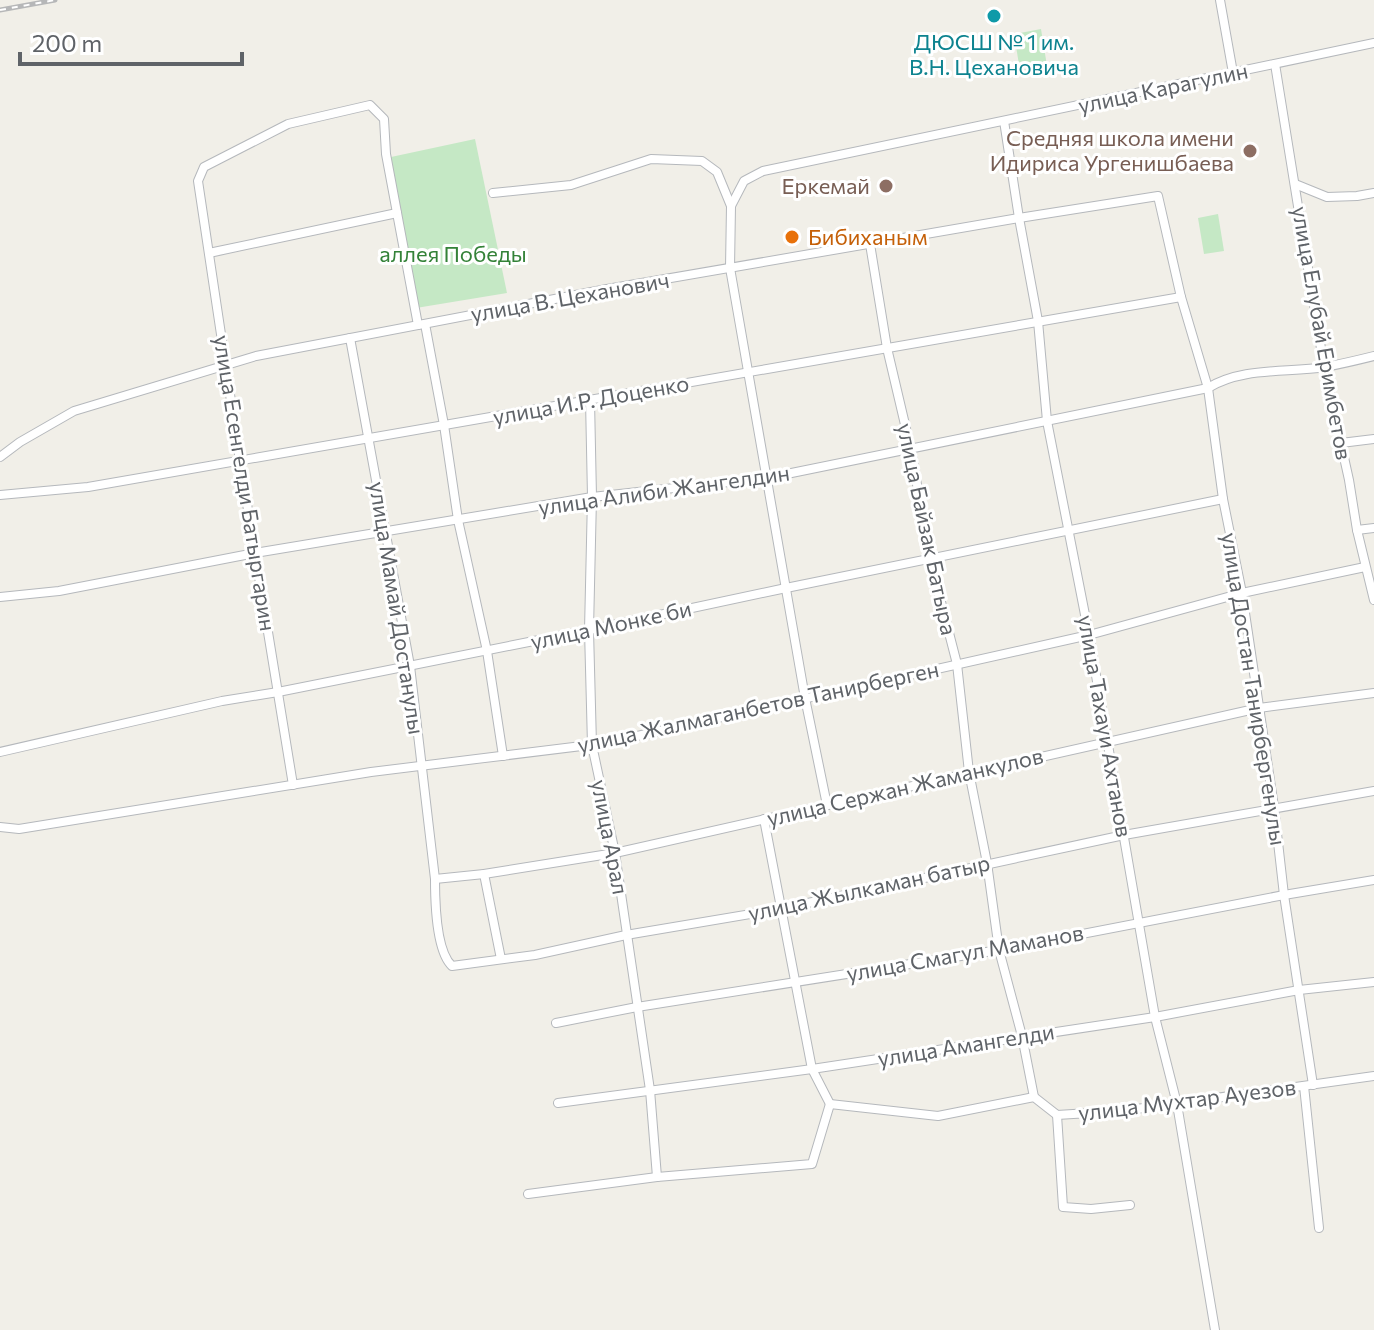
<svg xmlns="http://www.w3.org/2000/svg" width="1374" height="1330" viewBox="0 0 1374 1330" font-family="Commissioner,sans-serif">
  <rect width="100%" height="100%" fill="#f1efe8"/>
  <!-- green -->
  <g fill="#c5e8c5">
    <polygon points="1041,29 1048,72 1021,77 1014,34"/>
    <polygon points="475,139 507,293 416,308 391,157"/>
    <polygon points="1218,214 1224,251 1204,254 1198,218"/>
  </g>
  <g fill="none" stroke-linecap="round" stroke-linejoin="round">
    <!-- minor casing -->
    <g stroke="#b5b8bc" stroke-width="10">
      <g id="minor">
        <polyline points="1220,0 1233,73"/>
        <polyline points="1275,64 1324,367 1349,480 1357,530 1374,600"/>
        <polyline points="1004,121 1019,218 1038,321 1047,421 1089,635 1155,1017 1177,1104 1215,1330"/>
        <polyline points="1295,184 1327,197 1357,196 1374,193"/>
        <polyline points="493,193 571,185 651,159 702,161 717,172 731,206"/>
        <polyline points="870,244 887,348 911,450 930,559 957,664 969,772 987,863 999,950 1022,1036 1034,1097"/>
        <polyline points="209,253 397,213"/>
        <polyline points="425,324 444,425 458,520 487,651 503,756"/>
        <path d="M350 338 410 666 435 879C435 900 436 951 452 966L535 955 626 935 780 909 1124 835 1374 791"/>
        <polyline points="590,400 592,497 589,630 592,745 615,853 650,1090 657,1177"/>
        <polyline points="1341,443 1374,439"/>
        <polyline points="0,457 20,442 74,411 256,356 607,289 1019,218 1158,196 1181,297 1208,388 1223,499 1242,593 1274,807 1284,895 1313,1085"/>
        <polyline points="0,495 88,487 1181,297"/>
        <polyline points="1357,530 1374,528"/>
        <path d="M0 597 59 591 255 553 592 497 767 478 1208 388C1242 367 1286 373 1325 367 1341 364 1358 360 1374 356"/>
        <polyline points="0,752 222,701 278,692 589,630 786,588 1223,499"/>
        <polyline points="293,785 240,461 198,181 204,167 288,124 370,105 384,119 386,154 418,325"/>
        <polyline points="827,805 805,698 730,268 731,206 744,181 763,171 1374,43"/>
        <polyline points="764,819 812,1069 830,1104"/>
        <polyline points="0,827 19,829 371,772 606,743 1089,635 1242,593 1365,567"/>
        <polyline points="484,874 501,959"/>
        <polyline points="435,879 484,874 615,853 1259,708 1374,693"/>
        <polyline points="556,1023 637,1007 999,950 1284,895 1374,880"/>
        <polyline points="1304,1086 1319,1228"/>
        <polyline points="558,1103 812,1069 1155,1017 1299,990 1374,982"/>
        <polyline points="830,1104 938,1116 1034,1097 1057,1115 1122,1111 1374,1076"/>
        <polyline points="1057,1115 1063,1207 1091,1209 1130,1205"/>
        <polyline points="528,1194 657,1177 812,1164 830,1104"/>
      </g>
    </g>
    <!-- minor -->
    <use href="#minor" stroke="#fff" stroke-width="8"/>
    <!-- rail casing -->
    <g stroke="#b6b7b8" stroke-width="5">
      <polyline id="rail" points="0,10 55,0"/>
    </g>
    <!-- rail -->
    <use href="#rail" stroke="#fff" stroke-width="2" stroke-dasharray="6" stroke-linecap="butt"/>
  </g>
  <!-- markers -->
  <circle fill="#0f9aa8" stroke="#fff" stroke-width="3" cx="994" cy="16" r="8"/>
  <g fill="#8d6e63" stroke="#fff" stroke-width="3">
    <circle cx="1250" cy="151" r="8"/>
    <circle cx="886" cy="186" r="8"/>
  </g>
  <circle fill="#e8710a" stroke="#fff" stroke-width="3" cx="792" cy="237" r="8"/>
  <g text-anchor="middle" stroke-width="6" stroke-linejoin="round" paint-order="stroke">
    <!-- culture labels -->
    <g font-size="22" fill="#0d838f" stroke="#fff">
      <text x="994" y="50">ДЮСШ № 1 им.<tspan x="994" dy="25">В.Н. Цехановича</tspan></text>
    </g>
    <!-- street labels -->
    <g font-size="22" fill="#5f6368" stroke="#fff">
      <text transform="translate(1163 88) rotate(-12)" y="8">улица Карагулин</text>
      <text transform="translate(570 297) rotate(-10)" y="8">улица В. Цеханович</text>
      <text transform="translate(1322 333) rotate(80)" y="8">улица Елубай Еримбетов</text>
      <text transform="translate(591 400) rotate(-10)" y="8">улица И.Р. Доценко</text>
      <text transform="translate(245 483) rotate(81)" y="8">улица Есенгелди Батыргарин</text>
      <text transform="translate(664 490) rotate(-8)" y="8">улица Алиби Жангелдин</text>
      <text transform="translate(927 529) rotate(78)" y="8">улица Байзак Батыра</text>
      <text transform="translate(397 608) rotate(81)" y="8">улица Мамай Достанулы</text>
      <text transform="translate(611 625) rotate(-12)" y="8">улица Монке би</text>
      <text transform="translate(1254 689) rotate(81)" y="8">улица Достан Танирбергенулы</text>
      <text transform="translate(758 707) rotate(-12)" y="8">улица Жалмаганбетов Танирберген</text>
      <text transform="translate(1105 726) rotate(80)" y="8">улица Тахауи Ахтанов</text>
      <text transform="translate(905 787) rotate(-13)" y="8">улица Сержан Жаманкулов</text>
      <text transform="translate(610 837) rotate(79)" y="8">улица Арал</text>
      <text transform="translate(869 888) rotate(-12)" y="8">улица Жылкаман батыр</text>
      <text transform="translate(965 953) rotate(-10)" y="8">улица Смагул Маманов</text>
      <text transform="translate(966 1045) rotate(-9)" y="8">улица Амангелди</text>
      <text transform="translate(1187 1100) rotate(-7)" y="8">улица Мухтар Ауезов</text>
    </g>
    <!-- education labels -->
    <g font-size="22" fill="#785e54" stroke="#fff" text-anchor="end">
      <text x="1234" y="146">Средняя школа имени<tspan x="1234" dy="25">Идириса Ургенишбаева</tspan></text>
      <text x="870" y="194">Еркемай</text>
    </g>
    <!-- food labels -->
    <g font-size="22" fill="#c56008" stroke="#fff" text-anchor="start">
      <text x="808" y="245">Бибиханым</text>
    </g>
    <!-- park labels -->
    <g font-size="22" fill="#348238" stroke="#fff">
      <text x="453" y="262">аллея Победы</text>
    </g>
  </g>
  <!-- scale -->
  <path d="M20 52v12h222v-12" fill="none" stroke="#5f6368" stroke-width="4"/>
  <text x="32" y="52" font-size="24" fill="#5f6368" stroke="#ffffff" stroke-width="6" paint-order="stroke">200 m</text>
</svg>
